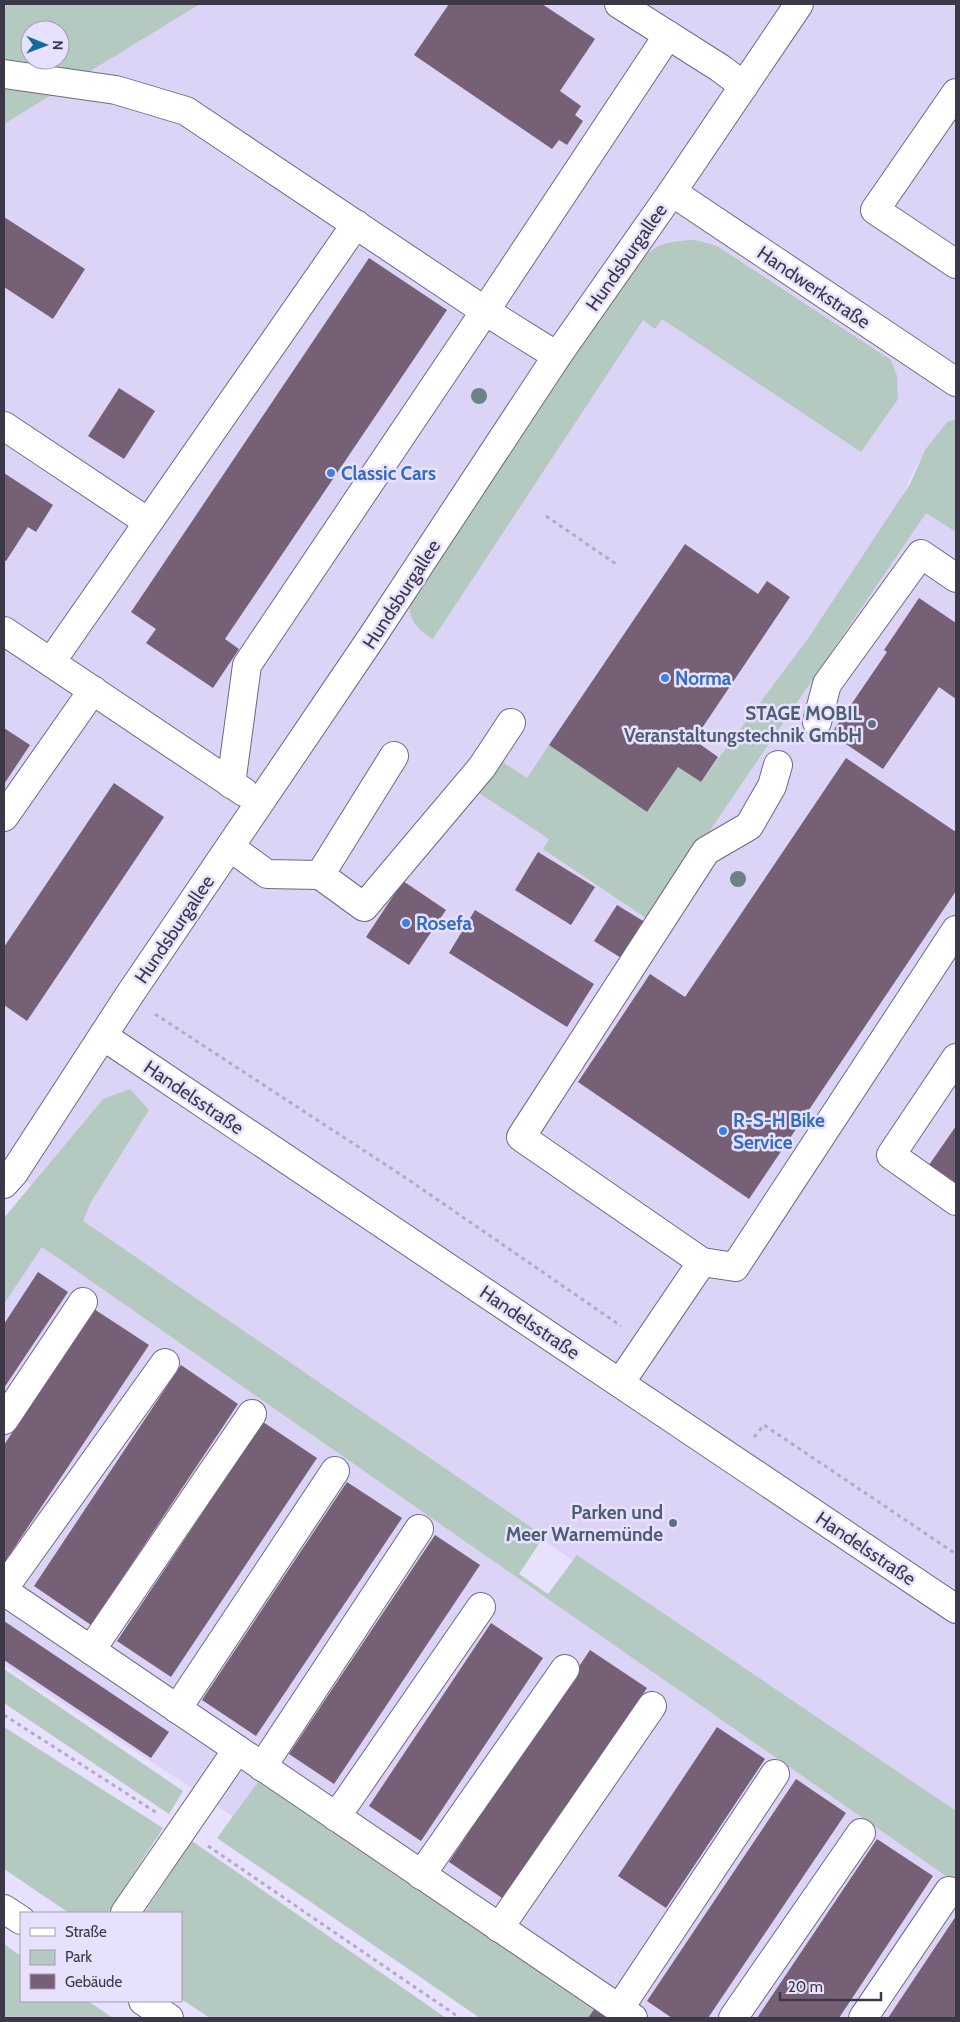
<svg xmlns="http://www.w3.org/2000/svg" width="960" height="2022" viewBox="0 0 960 2022" font-family="Cabin,sans-serif">
  <rect width="100%" height="100%" fill="#e8e1fe"/>
  <!-- built -->
  <g fill="#dcd4f6">
    <polygon points="200,4 956,4 956,419 947,422 925,450 901,497 956,532 956,1821 84,1228 4,1164 4,124"/>
    <polygon points="42,1247 956,1883 956,2018 515,2018 205,1797 4,1665 4,1304"/>
  </g>
  <!-- green -->
  <g fill="#b4c9bf" fill-rule="evenodd">
    <path d="M4 4H200L4 124ZM30 30H60V60H30Z"/>
    <path d="M695 240 717 246 891 360 897 376 898 399 861 452 662 319 655 329 643 320 433 639C416 628 407 619 410 598L628 274C653 246 657 242 695 240Z"/>
    <polygon points="956,419 956,532 926,513 649,920 543,849 549,839 479,793 501,761 527,778 549,745 647,812 678,767 701,782 809,637 910,484 925,450 947,422"/>
    <polygon points="130,1089 149,1110 91,1202 83,1221 544,1536 519,1574 548,1594 577,1555 956,1811 956,1883 42,1247 4,1304 4,1218 103,1099"/>
    <polygon points="4,1669 183,1791 169,1814 4,1703"/>
    <polygon points="4,1727 163,1828 108,1913 69,1913 4,1869"/>
    <polygon points="261,1778 610,2014 608,2018 480,2018 217,1838"/>
    <polygon points="192,1841 446,2018 210,2018 181,1999 181,1913 144,1913"/>
    <polygon points="4,1944 21,1956 21,2001 88,2001 113,2018 4,2018"/>
  </g>
  <!-- building -->
  <g fill="#766075">
    <polygon points="449,4 542,4 595,39 560,91 581,106 575,115 583,121 567,145 559,140 552,149 414,55"/>
    <polygon points="4,217 85,269 53,319 4,287"/>
    <polygon points="369,258 447,310 225,639 239,649 213,688 146,643 156,629 131,612"/>
    <polygon points="119,388 155,411 124,459 88,436"/>
    <polygon points="4,473 53,505 36,532 28,527 6,561 4,560"/>
    <polygon points="685,544 758,594 767,581 790,597 694,740 718,757 701,782 678,767 647,812 549,745"/>
    <polygon points="919,598 956,623 956,699 939,687 883,769 831,734 887,652 884,650"/>
    <polygon points="4,728 30,745 4,784"/>
    <polygon points="846,758 956,832 956,891 749,1199 578,1082 650,974 685,997"/>
    <polygon points="114,783 164,817 27,1021 4,1005 4,947"/>
    <polygon points="538,852 595,887 571,925 515,890"/>
    <polygon points="403,881 446,910 409,965 366,937"/>
    <polygon points="617,905 648,924 626,961 594,941"/>
    <polygon points="475,910 594,984 567,1027 449,953"/>
    <polygon points="956,1126 956,1183 929,1165"/>
    <polygon points="38,1272 68,1292 4,1388 4,1324"/>
    <polygon points="94,1309 149,1345 4,1563 4,1445"/>
    <polygon points="181,1365 238,1404 91,1625 34,1586"/>
    <polygon points="263,1422 317,1458 171,1677 117,1641"/>
    <polygon points="347,1482 402,1518 256,1736 202,1700"/>
    <polygon points="435,1535 480,1565 334,1784 289,1754"/>
    <polygon points="4,1621 169,1732 151,1758 4,1660"/>
    <polygon points="491,1623 543,1658 421,1841 369,1806"/>
    <polygon points="590,1650 647,1688 505,1900 449,1862"/>
    <polygon points="717,1727 765,1759 666,1908 618,1876"/>
    <polygon points="796,1779 846,1813 708,2018 672,2018 647,2001"/>
    <polygon points="877,1839 933,1876 839,2018 757,2018"/>
    <polygon points="956,1916 956,2018 888,2018"/>
    <polygon points="595,2008 609,2018 588,2018"/>
  </g>
  <g fill="none" stroke-linecap="round" stroke-linejoin="round">
    <!-- minor casing -->
    <g stroke="#706888" stroke-width="30">
      <g id="minor">
        <polyline points="619,4 720,68 744,86"/>
        <polyline points="4,74 116,90 186,111 485,311 557,356"/>
        <polyline points="956,93 875,210 956,264"/>
        <polyline points="672,192 956,382"/>
        <polyline points="4,426 148,522"/>
        <polyline points="4,631 244,792"/>
        <polyline points="51,662 356,224"/>
        <polyline points="817,722 827,684 921,554 956,578"/>
        <polyline points="394,756 320,875 364,907 482,767 511,723"/>
        <polyline points="231,784 247,665 485,311 668,35"/>
        <polyline points="4,817 93,690"/>
        <polyline points="230,847 267,874 320,875"/>
        <polyline points="103,1036 956,1609"/>
        <polyline points="956,1058 891,1155 956,1201"/>
        <polyline points="4,1184 13,1174 128,997 374,634 557,356 672,192 799,4"/>
        <polyline points="702,1262 735,1267 956,930"/>
        <polyline points="620,1383 702,1262 521,1137 706,851 749,826 772,786 778,765"/>
        <polyline points="4,1420 83,1302"/>
        <polyline points="4,1588 165,1363"/>
        <polyline points="4,1591 633,2018"/>
        <polyline points="91,1650 252,1414"/>
        <polyline points="177,1709 335,1471"/>
        <polyline points="262,1767 419,1529"/>
        <polyline points="336,1817 481,1607"/>
        <polyline points="421,1875 565,1669"/>
        <polyline points="4,1909 21,1920"/>
        <polyline points="125,1913 237,1750"/>
        <polyline points="499,1928 652,1706"/>
        <polyline points="143,2001 169,2018"/>
        <polyline points="619,2009 775,1774"/>
        <polyline points="733,2018 861,1833"/>
        <polyline points="863,2018 949,1891"/>
      </g>
    </g>
    <!-- path -->
    <g stroke="#b1abc4" stroke-width="3" stroke-dasharray="4 4" stroke-linecap="butt">
      <polyline points="546,516 616,564"/>
      <polyline points="155,1014 406,1178 621,1326"/>
      <polyline points="754,1437 764,1425 956,1554"/>
      <polyline points="4,1715 157,1813"/>
      <polyline points="208,1846 460,2018"/>
    </g>
    <!-- minor -->
    <use href="#minor" stroke="#fff" stroke-width="28"/>
  </g>
  <!-- trees -->
  <g fill="#6b8286">
    <circle cx="479" cy="396" r="8"/>
    <circle cx="738" cy="879" r="8"/>
  </g>
  <!-- markers -->
  <g fill="#3f7fe0" stroke="#e8e1fe" stroke-width="2">
    <circle cx="331" cy="473" r="5"/>
    <circle cx="665" cy="678" r="5"/>
    <circle cx="406" cy="923" r="5"/>
    <circle cx="723" cy="1131" r="5"/>
  </g>
  <g fill="#5c6f8a" stroke="#e8e1fe" stroke-width="2">
    <circle cx="872" cy="724" r="5"/>
    <circle cx="673" cy="1523" r="5"/>
  </g>
  <g text-anchor="middle" stroke-width="5" stroke-linejoin="round" paint-order="stroke">
    <!-- street labels -->
    <g font-size="19" fill="#3c3847" stroke="#e8e1fe">
      <text transform="translate(626 257) rotate(-55)" y="7">Hundsburgallee</text>
      <text transform="translate(814 287) rotate(34)" y="7">Handwerkstraße</text>
      <text transform="translate(401 594) rotate(-57)" y="7">Hundsburgallee</text>
      <text transform="translate(174 929) rotate(-56)" y="7">Hundsburgallee</text>
      <text transform="translate(194 1097) rotate(34)" y="7">Handelsstraße</text>
      <text transform="translate(530 1322) rotate(34)" y="7">Handelsstraße</text>
      <text transform="translate(866 1548) rotate(34)" y="7">Handelsstraße</text>
    </g>
    <!-- shop labels -->
    <g font-size="19" font-weight="bold" fill="#366cbe" stroke="#e8e1fe" text-anchor="start">
      <text x="341" y="480">Classic Cars</text>
      <text x="675" y="685">Norma</text>
      <text x="416" y="930">Rosefa</text>
      <text x="733" y="1127">R-S-H Bike<tspan x="733" dy="22">Service</tspan></text>
    </g>
    <!-- service labels -->
    <g font-size="19" font-weight="bold" fill="#4e5e75" stroke="#e8e1fe" text-anchor="end">
      <text x="862" y="720">STAGE MOBIL<tspan x="862" dy="22">Veranstaltungstechnik GmbH</tspan></text>
      <text x="663" y="1519">Parken und<tspan x="663" dy="22">Meer Warnemünde</tspan></text>
    </g>
  </g>
  <!-- border -->
  <rect width="960" height="2022" fill="none" stroke="#3c3847" stroke-width="10"/>
  <!-- legend -->
  <rect x="20" y="1912" width="162" height="90" fill="#e8e1fe" stroke="#a39db5"/>
  <rect x="30" y="1928" width="25" height="8" fill="#ffffff" stroke="#a39db5"/>
  <text x="65" y="1937" font-size="15" fill="#3c3847">Straße</text>
  <rect x="30" y="1950" width="25" height="15" fill="#b4c9bf" stroke="#a39db5"/>
  <text x="65" y="1962" font-size="15" fill="#3c3847">Park</text>
  <rect x="30" y="1974" width="25" height="15" fill="#766075" stroke="#a39db5"/>
  <text x="65" y="1987" font-size="15" fill="#3c3847">Gebäude</text>
  <!-- north arrow -->
  <g transform="translate(45 45) rotate(91)"><circle r="24" fill="#e8e1fe" stroke="#a39db5"/>
  <path d="M0-4L9 19L0 12L-9 19Z" fill="#146c9c"/>
  <text y="-8" font-size="14" font-weight="bold" text-anchor="middle" fill="#3c3847">N</text>
  </g>
  <!-- scale -->
  <path d="M780 1992v8h101v-8" fill="none" stroke="#3c3847" stroke-width="2.5"/>
  <text x="788" y="1992" font-size="15" fill="#3c3847" stroke="#e8e1fe" stroke-width="4" paint-order="stroke">20 m</text>
</svg>
